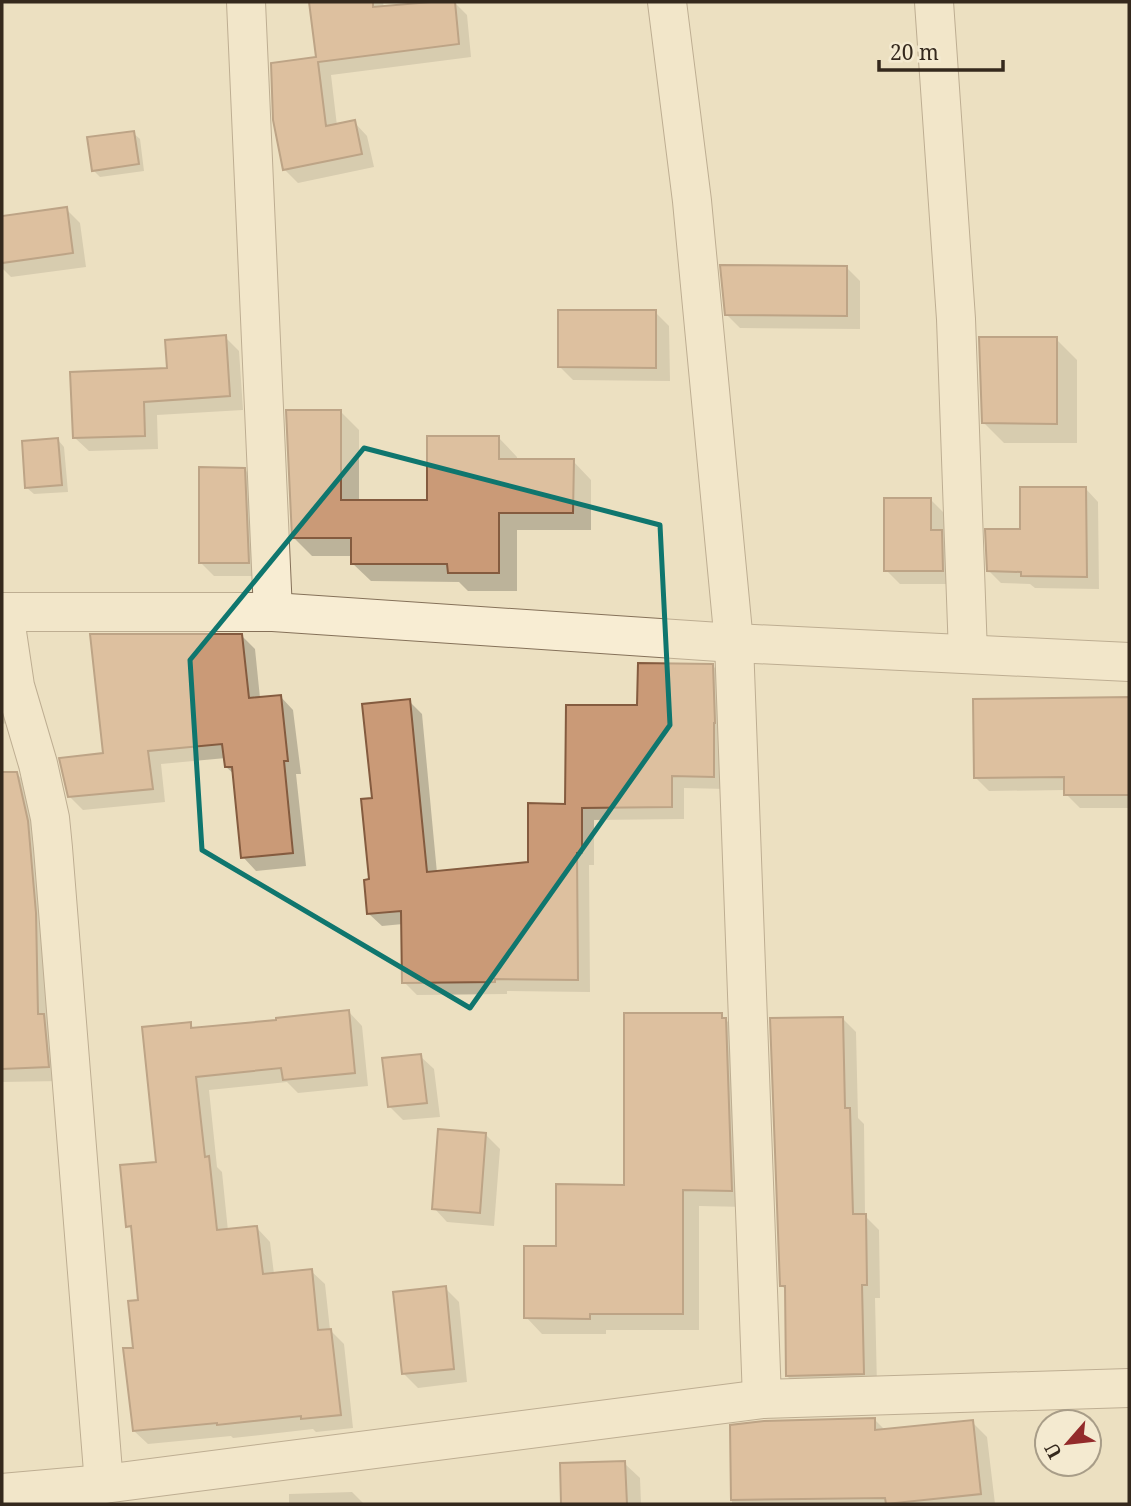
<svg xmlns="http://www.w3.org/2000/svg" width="1131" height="1506" viewBox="0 0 1131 1506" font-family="'Noto Serif',serif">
  <rect width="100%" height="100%" fill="#ece0c1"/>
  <!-- shadow -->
  <g fill="#0003">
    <polygon points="311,2 383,2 384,8 454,2 467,15 471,57 331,75 337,126 354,122 367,136 374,167 298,183 284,169 318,59"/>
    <polygon points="133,133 140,139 144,171 100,177 93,170"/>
    <polygon points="66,209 80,223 86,267 11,277 2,268 2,217"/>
    <polygon points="846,267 860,281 860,329 740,328 726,314"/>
    <polygon points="655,312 669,326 670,381 573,380 559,366"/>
    <polygon points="225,337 239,351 243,410 157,415 158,449 89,451 75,438 169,370"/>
    <polygon points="1056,339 1077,360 1077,443 1004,443 983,422"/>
    <polygon points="341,412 359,430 359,502 429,502 499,438 517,457 517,461 573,461 591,480 591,530 517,530 517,591 468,591 459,582 371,581 352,563 352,556 312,556 293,537"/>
    <polygon points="58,440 64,447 68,492 34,494 27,488"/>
    <polygon points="244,469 258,483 262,576 214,576 200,562"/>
    <polygon points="1086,489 1098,502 1099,589 1035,588 1030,584 1001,583 989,571 1022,530"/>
    <polygon points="930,499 944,513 944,535 955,546 956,584 900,584 886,570"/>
    <polygon points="242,636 255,649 260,698 280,696 293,710 301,774 296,774 306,866 256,871 243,857 234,774 226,767 226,758 161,764 165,802 83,810 69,796 105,755"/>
    <polygon points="712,665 725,678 726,789 684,788 684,819 594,820 594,865 589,865 590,992 507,991 507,994 417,995 404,982 403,924 382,926 369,914 374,800 409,701 422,714 437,873 530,864 567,805 639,706"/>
    <polygon points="2,672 12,722 2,724"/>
    <polygon points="1129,699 1129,808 1080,808 1066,794 1066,790 989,791 975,777 974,701"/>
    <polygon points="2,774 17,774 31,788 62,1081 2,1082"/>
    <polygon points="349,1012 362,1026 368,1086 298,1093 287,1082 209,1090 217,1167 222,1172 228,1231 257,1228 270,1242 274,1274 311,1271 325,1284 330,1330 344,1344 353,1428 316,1432 313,1429 233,1438 231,1436 148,1444 134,1431 135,1349 140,1302 133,1231 128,1226 158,1163 190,1024 196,1030"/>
    <polygon points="721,1015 742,1036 748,1207 699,1206 699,1330 606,1330 606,1334 542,1334 526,1317 558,1248 626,1187"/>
    <polygon points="842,1018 856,1032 858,1118 864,1124 865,1216 879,1230 880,1298 875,1298 877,1387 801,1390 787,1376 786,1290 781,1285"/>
    <polygon points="420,1056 434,1069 440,1117 403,1120 389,1106"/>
    <polygon points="486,1135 500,1149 494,1226 447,1222 434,1208"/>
    <polygon points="445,1288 459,1302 467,1382 418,1388 404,1374"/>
    <polygon points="874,1419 886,1431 972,1422 987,1437 995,1504 732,1504 732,1427"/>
    <polygon points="624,1463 640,1478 641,1504 563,1504 562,1465"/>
    <polygon points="352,1492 364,1504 289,1504 289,1494"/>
  </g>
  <!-- building -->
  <g fill="#ca9a77" stroke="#845b3f" stroke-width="2">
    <polygon points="309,2 373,2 373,7 431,2 455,2 459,44 318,62 326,126 355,120 362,154 283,170 273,120 271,63 316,57"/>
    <polygon points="134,131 139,164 92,171 87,137"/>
    <polygon points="67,207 73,253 2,263 2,216"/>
    <polygon points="720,265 847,266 847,316 725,315"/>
    <polygon points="558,310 656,310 656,368 558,367"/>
    <polygon points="226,335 230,396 144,402 145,436 73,438 70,372 167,368 165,340"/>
    <polygon points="979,337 1057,337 1057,424 982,423"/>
    <polygon points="286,410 341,410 341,500 427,500 427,436 499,436 499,459 574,459 573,513 499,513 499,573 448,573 447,564 351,564 351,538 292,538"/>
    <polygon points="58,438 62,485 25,488 22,441"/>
    <polygon points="199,467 245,468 249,563 199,563"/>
    <polygon points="1020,487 1086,487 1087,577 1021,576 1021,572 987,571 985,529 1020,529"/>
    <polygon points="884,498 931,498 931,530 942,530 943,571 884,571"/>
    <polygon points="90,634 242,634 249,698 281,695 288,761 284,761 293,853 241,858 232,767 225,767 222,744 148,751 153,789 68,797 59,758 103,753"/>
    <polygon points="638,663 713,664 715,723 714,723 714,777 672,776 672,807 582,808 582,853 577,853 578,980 495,979 495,982 402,983 401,911 367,914 364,880 369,879 361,799 372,798 362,704 410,699 427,872 528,862 528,803 565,804 566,705 637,705"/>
    <polygon points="1129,697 1129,795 1064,795 1064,777 974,778 973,699"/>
    <polygon points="2,772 17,772 28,821 36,913 38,1014 44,1014 49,1067 2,1069"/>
    <polygon points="349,1010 355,1073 283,1080 281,1068 196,1077 205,1157 209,1156 217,1230 257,1226 263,1274 312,1269 318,1330 331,1329 341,1415 301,1419 301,1416 217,1425 217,1423 133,1431 123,1348 133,1348 128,1301 138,1300 131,1226 126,1227 120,1165 156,1162 142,1027 191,1022 191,1028 276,1020 276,1018"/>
    <polygon points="624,1013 722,1013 722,1018 726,1018 732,1191 683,1190 683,1314 590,1314 590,1319 524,1318 524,1246 556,1246 556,1184 624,1185"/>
    <polygon points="843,1017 845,1108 850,1108 853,1214 866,1214 867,1285 862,1285 864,1374 786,1376 785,1286 780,1286 770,1018"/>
    <polygon points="421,1054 427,1103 388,1107 382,1058"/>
    <polygon points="438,1129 486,1133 480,1213 432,1209"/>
    <polygon points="446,1286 454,1369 402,1374 393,1292"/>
    <polygon points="875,1418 875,1430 973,1420 981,1494 886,1504 885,1498 731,1500 730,1425 764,1421"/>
    <polygon points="625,1461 627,1504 561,1504 560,1463"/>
  </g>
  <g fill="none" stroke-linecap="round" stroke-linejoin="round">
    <!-- minor casing -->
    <g stroke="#857159" stroke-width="40">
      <g id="minor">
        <polyline points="246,2 273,612"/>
        <polyline points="667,2 692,201 734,643 762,1399"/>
        <polyline points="934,2 956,319 968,654"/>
        <polyline points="2,612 273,612 734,643 1129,662"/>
        <polyline points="4,612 15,686 38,764 50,818 53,848 104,1484"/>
        <polyline points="2,1493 104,1484 762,1399 1129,1388"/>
      </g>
    </g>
    <!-- minor -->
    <use href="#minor" stroke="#f8edd3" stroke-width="38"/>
  </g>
  <!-- marked area -->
  <path d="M0 0H1131V1506H0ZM364 448 660 525 670 725 470 1008 202 850 190 660Z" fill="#ece0c1" fill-opacity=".55" fill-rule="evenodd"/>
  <path fill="none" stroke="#0f766e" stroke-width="5" stroke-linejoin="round" d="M364 448 660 525 670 725 470 1008 202 850 190 660Z"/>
  <!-- border -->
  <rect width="1131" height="1506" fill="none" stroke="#35291d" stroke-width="7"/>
  <!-- north arrow -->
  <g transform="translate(1068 1443) rotate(242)"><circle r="33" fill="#f4ead0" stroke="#a89d88" stroke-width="2"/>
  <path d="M0-5L12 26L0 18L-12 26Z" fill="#932b2b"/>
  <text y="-10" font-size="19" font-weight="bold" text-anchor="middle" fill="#35291d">U</text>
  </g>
  <!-- scale -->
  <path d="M879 60v10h124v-10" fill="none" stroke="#35291d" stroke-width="3.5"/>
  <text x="890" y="60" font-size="21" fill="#35291d" stroke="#f4ead0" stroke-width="5" paint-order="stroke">20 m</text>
</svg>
